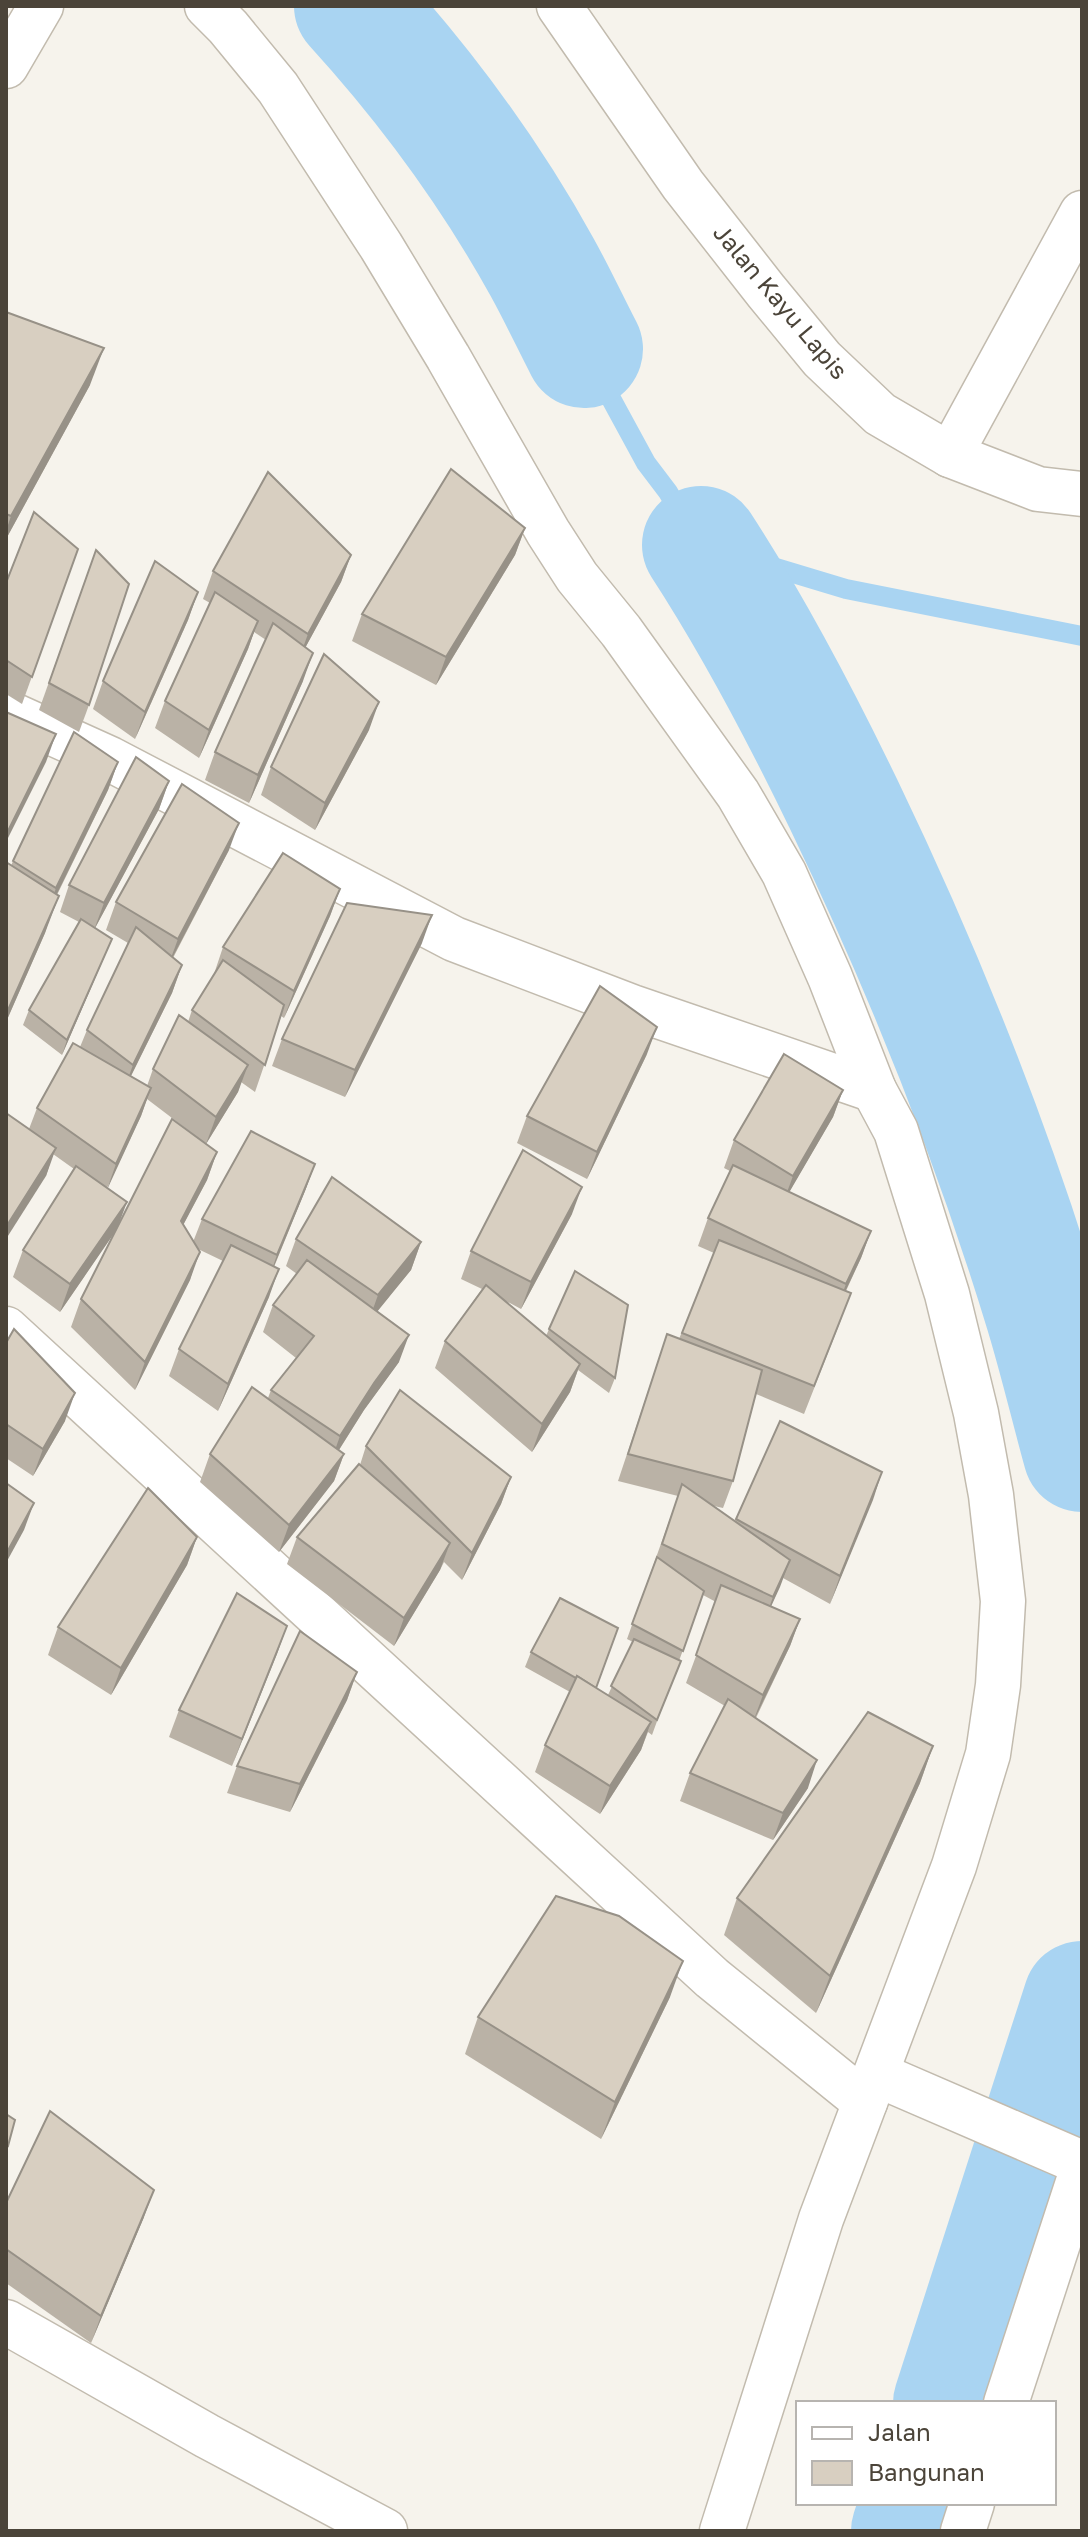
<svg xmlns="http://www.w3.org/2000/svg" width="1088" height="2537" viewBox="0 0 1088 2537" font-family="'Golos Text',sans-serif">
  <rect width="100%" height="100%" fill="#f6f3ec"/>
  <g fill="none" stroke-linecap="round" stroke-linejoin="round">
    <!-- stream -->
    <polyline stroke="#a9d4f2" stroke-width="20" points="584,349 646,463 668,492 696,540 715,554 773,567 846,589 1082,636"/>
    <!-- river -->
    <g stroke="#a9d4f2" stroke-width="118">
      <path d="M353 6C425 85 490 173 542 267 557 294 570 322 584 349"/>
      <path d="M701 545C755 628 801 716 844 805 923 969 991 1139 1044 1313 1058 1359 1069 1406 1082 1453"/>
      <polyline points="952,2403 1082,2000"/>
      <polyline points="910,2531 919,2503"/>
    </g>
    <!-- minor casing -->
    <g stroke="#c2bbae" stroke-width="47">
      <g id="minor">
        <polyline points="207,6 228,27 278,88 381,246 448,357 548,532 577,577 621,631 738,794 784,873 830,977 874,1090 896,1131 947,1294 976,1413 991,1495 1003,1601 998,1685 988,1754 954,1866 821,2219 722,2531"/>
        <polyline points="6,66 41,6"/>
        <polyline points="950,455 1082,213"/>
        <polyline points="6,712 110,759 454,939 632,1007 874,1090"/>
        <polyline points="6,1329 712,1978 865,2102"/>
        <polyline points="876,2074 1082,2163"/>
        <polyline points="6,2322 207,2436 385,2531"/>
        <polyline points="1006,2403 1082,2170"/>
        <polyline points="963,2531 972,2503"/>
      </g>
    </g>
    <!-- tertiary casing -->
    <g stroke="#c2bbae" stroke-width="47">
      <polyline id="tertiary" points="559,6 683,185 766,291 822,359 880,414 950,455 1038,489 1082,494"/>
    </g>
    <!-- minor -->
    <use href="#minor" stroke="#fff" stroke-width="44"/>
    <!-- tertiary -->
    <use href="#tertiary" stroke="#fff" stroke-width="44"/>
  </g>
  <!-- wall -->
  <g fill="#bab2a6" fill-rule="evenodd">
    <polygon points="6,312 90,385 6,539"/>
    <polygon points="525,528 515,555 436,685 352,641 362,614"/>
    <polygon points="78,549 22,704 6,694 6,583"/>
    <polygon points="96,550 89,705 79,732 39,710"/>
    <polygon points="351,555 341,582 305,648 303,681 249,803 205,780 215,752 266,640 254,632 248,649 199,758 155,728 165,701 210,603 203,599 213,571"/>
    <polygon points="198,592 188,620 135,739 93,709 103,681"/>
    <polygon points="369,730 315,830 261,795 271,767"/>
    <polygon points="118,762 108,790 57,895 45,933 6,1022 6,862 11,866 13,861"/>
    <polygon points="169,781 159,809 95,928 112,939 62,1055 23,1025 29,1010 79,922 60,912 69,885"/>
    <path d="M229 850 173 958 182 965 172 993 131 1076 147 1086 153 1069 188 1022 192 1010 214 974 223 947 340 889 330 916 284 1018 281 1016 255 1092 241 1082 238 1092 206 1144 217 1152 207 1180 183 1225 193 1242 202 1219 315 1164 305 1191 274 1267 269 1297 218 1411 169 1376 179 1349 223 1261 198 1249 190 1280 135 1390 71 1327 81 1299 116 1230 60 1312 13 1277 23 1250 74 1169 53 1154 46 1176 29 1129 37 1108 80 1047 87 1030 128 943 106 930 116 902ZM147 1099 197 1137 117 1229 107 1188 141 1116Z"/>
    <polygon points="422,943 345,1097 272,1066 282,1039"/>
    <polygon points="647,1054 587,1179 517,1143 527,1116"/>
    <polygon points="843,1090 833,1117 789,1192 871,1231 861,1258 846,1291 841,1320 804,1414 756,1394 733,1481 723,1508 714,1506 735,1521 780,1421 882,1472 830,1604 783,1578 771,1606 800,1619 790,1646 756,1718 808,1788 773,1840 680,1801 690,1773 725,1706 686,1683 716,1602 703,1595 652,1735 648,1732 641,1750 600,1814 535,1772 545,1745 570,1692 525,1667 531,1652 608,1695 633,1642 627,1639 678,1496 618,1481 667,1334 679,1339 714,1253 698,1246 708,1218 730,1171 724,1168 734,1140"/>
    <polygon points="572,1214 521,1309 504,1300 546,1336 549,1329 615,1378 609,1393 578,1370 570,1392 532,1452 435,1368 445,1341 482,1289 461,1279 471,1251"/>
    <polygon points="296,1239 421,1242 411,1270 377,1311 399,1362 364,1410 339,1450 344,1454 334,1481 279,1552 200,1482 210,1454 268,1398 271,1390 296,1358 263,1332 273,1305 297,1274 286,1266"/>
    <polygon points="6,1343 65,1421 33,1476 6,1458"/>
    <polygon points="366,1446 511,1477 501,1504 462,1580 444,1562 440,1570 394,1646 287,1564 297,1537 360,1465"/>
    <polygon points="197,1537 187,1565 111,1695 48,1655 58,1627"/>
    <polygon points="287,1626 232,1766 169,1737 179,1710"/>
    <polygon points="357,1672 347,1700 290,1812 227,1793 237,1766"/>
    <polygon points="933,1746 920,1783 816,2013 724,1935 737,1898"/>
    <polygon points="670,1997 601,2139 465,2054 478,2017"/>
    <polygon points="6,2203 144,2217 91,2343 6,2283"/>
  </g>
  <!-- shaded-wall -->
  <g fill="#979187">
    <polygon points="104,348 90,385 6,539 6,531 11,516"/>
    <polygon points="525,528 515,555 436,685 446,657"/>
    <polygon points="351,555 341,582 298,661 308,634"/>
    <polygon points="198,592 188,620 135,739 145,712"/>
    <polygon points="258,621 248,649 199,758 209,730"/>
    <polygon points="313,653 303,681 249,803 258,775"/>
    <polygon points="379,702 369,730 315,830 325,803"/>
    <polygon points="56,734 46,762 6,842 6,835"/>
    <polygon points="118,762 108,790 46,916 56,888"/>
    <polygon points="169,781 159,809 94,930 104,903"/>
    <polygon points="239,823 229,850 168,966 178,939"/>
    <polygon points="340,889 330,916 284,1018 294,991"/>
    <polygon points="59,896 45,933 6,1022 6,1017 8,1010"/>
    <polygon points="432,915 422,943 345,1097 355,1070"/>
    <polygon points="112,939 106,953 62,1055 67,1040"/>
    <polygon points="182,965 172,993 123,1092 133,1065"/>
    <polygon points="657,1027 647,1054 587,1179 597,1152"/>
    <polygon points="248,1065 238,1092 206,1144 216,1117"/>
    <polygon points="151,1088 141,1116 106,1192 116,1164"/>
    <polygon points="843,1090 833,1117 783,1203 793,1176"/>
    <polygon points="56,1148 46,1176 6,1239 6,1227"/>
    <polygon points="217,1152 207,1180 171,1248 181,1221"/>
    <polygon points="315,1164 305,1191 267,1283 277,1255"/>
    <polygon points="582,1187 572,1214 521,1309 531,1282"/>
    <polygon points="127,1202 117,1229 60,1312 70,1284"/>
    <polygon points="871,1231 861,1258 836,1311 846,1284"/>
    <polygon points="421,1242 411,1270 368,1323 378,1295"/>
    <polygon points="200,1252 190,1280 135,1390 145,1362"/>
    <polygon points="279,1269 269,1297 218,1411 228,1384"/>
    <polygon points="409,1335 399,1362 364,1410 330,1464 340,1436 374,1383"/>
    <polygon points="580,1364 570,1392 532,1452 542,1424"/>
    <polygon points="75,1393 65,1421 33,1476 43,1449"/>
    <polygon points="344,1454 334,1481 279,1552 289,1525"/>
    <polygon points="882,1472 873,1500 830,1604 840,1576"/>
    <polygon points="511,1477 501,1504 462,1580 472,1553"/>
    <polygon points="34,1503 24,1530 6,1563 6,1554"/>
    <polygon points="197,1537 187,1565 111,1695 121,1668"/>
    <polygon points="450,1543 440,1570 394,1646 404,1618"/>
    <polygon points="790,1560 780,1587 763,1624 773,1597"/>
    <polygon points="800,1619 790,1646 753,1722 763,1695"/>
    <polygon points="287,1626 277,1654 232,1766 242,1739"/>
    <polygon points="357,1672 347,1700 290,1812 300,1784"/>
    <polygon points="651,1722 641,1750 600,1814 610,1786"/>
    <polygon points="933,1746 920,1783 816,2013 830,1976"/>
    <polygon points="817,1760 808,1788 773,1840 783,1813"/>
    <polygon points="683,1961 670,1997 601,2139 615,2102"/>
    <polygon points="154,2190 144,2217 91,2343 101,2316"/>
  </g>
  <!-- building -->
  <g fill="#d8cfc1" stroke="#979187" stroke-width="2">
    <polygon points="6,312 104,348 11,516 6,514"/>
    <polygon points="451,469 525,528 446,657 362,614"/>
    <polygon points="268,472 351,555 308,634 213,571"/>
    <polygon points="34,512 78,549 32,677 6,660 6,583"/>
    <polygon points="96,550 129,584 89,705 49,683"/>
    <polygon points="155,561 198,592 145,712 103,681"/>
    <polygon points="215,592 258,621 209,730 165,701"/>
    <polygon points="273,623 313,653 258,775 215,752"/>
    <polygon points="324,654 379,702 325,803 271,767"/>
    <polygon points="6,712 56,734 6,835"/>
    <polygon points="74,732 118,762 56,888 13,861"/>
    <polygon points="136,757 169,781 104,903 69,885"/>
    <polygon points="182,784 239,823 178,939 116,902"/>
    <polygon points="283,853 340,889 294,991 223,947"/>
    <polygon points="6,862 59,896 8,1010 6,1009"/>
    <polygon points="347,903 432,915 355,1070 282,1039"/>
    <polygon points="81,919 112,939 67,1040 29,1010"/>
    <polygon points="136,927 182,965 133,1065 87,1030"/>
    <polygon points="223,960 284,1005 265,1065 192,1010"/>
    <polygon points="600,986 657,1027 597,1152 527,1116"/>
    <polygon points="179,1015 248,1065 216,1117 153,1069"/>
    <polygon points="73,1043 151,1088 116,1164 37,1108"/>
    <polygon points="784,1054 843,1090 793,1176 734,1140"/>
    <polygon points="6,1113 56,1148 6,1227"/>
    <polygon points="172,1119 217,1152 181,1221 200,1252 145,1362 81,1299"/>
    <polygon points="251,1131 315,1164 277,1255 202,1219"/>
    <polygon points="523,1150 582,1187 531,1282 471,1251"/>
    <polygon points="733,1165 871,1231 846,1284 708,1218"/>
    <polygon points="76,1166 127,1202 70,1284 23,1250"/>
    <polygon points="332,1177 421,1242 378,1295 296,1239"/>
    <polygon points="719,1240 851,1293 814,1386 682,1333"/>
    <polygon points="231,1245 279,1269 228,1384 179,1349"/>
    <polygon points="307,1260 409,1335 374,1383 340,1436 271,1390 314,1336 273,1305"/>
    <polygon points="575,1271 628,1305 615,1378 549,1329"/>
    <polygon points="486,1285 580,1364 542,1424 445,1341"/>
    <polygon points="14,1329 75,1393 43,1449 6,1424 6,1343"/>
    <polygon points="667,1334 762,1370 733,1481 628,1454"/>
    <polygon points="252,1387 344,1454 289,1525 210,1454"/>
    <polygon points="400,1390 511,1477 472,1553 366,1446"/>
    <polygon points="780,1421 882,1472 840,1576 736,1519"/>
    <polygon points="359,1464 450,1543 404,1618 297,1537"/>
    <polygon points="6,1483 34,1503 6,1554"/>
    <polygon points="682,1484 790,1560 773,1597 662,1544"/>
    <polygon points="148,1488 197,1537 121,1668 58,1627"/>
    <polygon points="657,1557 704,1591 683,1651 632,1624"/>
    <polygon points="721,1585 800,1619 763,1695 696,1655"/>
    <polygon points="237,1593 287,1626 242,1739 179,1710"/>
    <polygon points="560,1598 618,1628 596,1688 577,1676 576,1678 531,1652"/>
    <polygon points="300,1631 357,1672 300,1784 237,1766"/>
    <polygon points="634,1639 681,1661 657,1720 611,1686"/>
    <polygon points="577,1676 651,1722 610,1786 545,1745"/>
    <polygon points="728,1699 817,1760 783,1813 690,1773"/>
    <polygon points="868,1712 933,1746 830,1976 737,1898"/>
    <polygon points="556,1896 619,1916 683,1961 615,2102 478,2017"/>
    <polygon points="50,2111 154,2190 101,2316 6,2249 6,2203"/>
    <polygon points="6,2114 15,2120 8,2146 6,2145"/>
  </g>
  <g text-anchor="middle" stroke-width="6" stroke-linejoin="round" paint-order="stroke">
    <!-- street labels -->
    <g font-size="24" fill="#4b4439" stroke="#fff">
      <text transform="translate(780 302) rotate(50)" y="8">Jalan Kayu Lapis</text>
    </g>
  </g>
  <!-- border -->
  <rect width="1088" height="2537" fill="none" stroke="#4b4439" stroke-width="16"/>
  <!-- legend -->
  <rect x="796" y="2401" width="260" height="104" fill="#ffffff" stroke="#b7b4b0" stroke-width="2"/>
  <rect x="812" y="2427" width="40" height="12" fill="#ffffff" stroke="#b7b4b0" stroke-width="2"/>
  <text x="868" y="2441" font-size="24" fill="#4b4439">Jalan</text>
  <rect x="812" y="2461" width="40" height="24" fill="#d8cfc1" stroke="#b7b4b0" stroke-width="2"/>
  <text x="868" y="2481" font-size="24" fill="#4b4439">Bangunan</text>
</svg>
